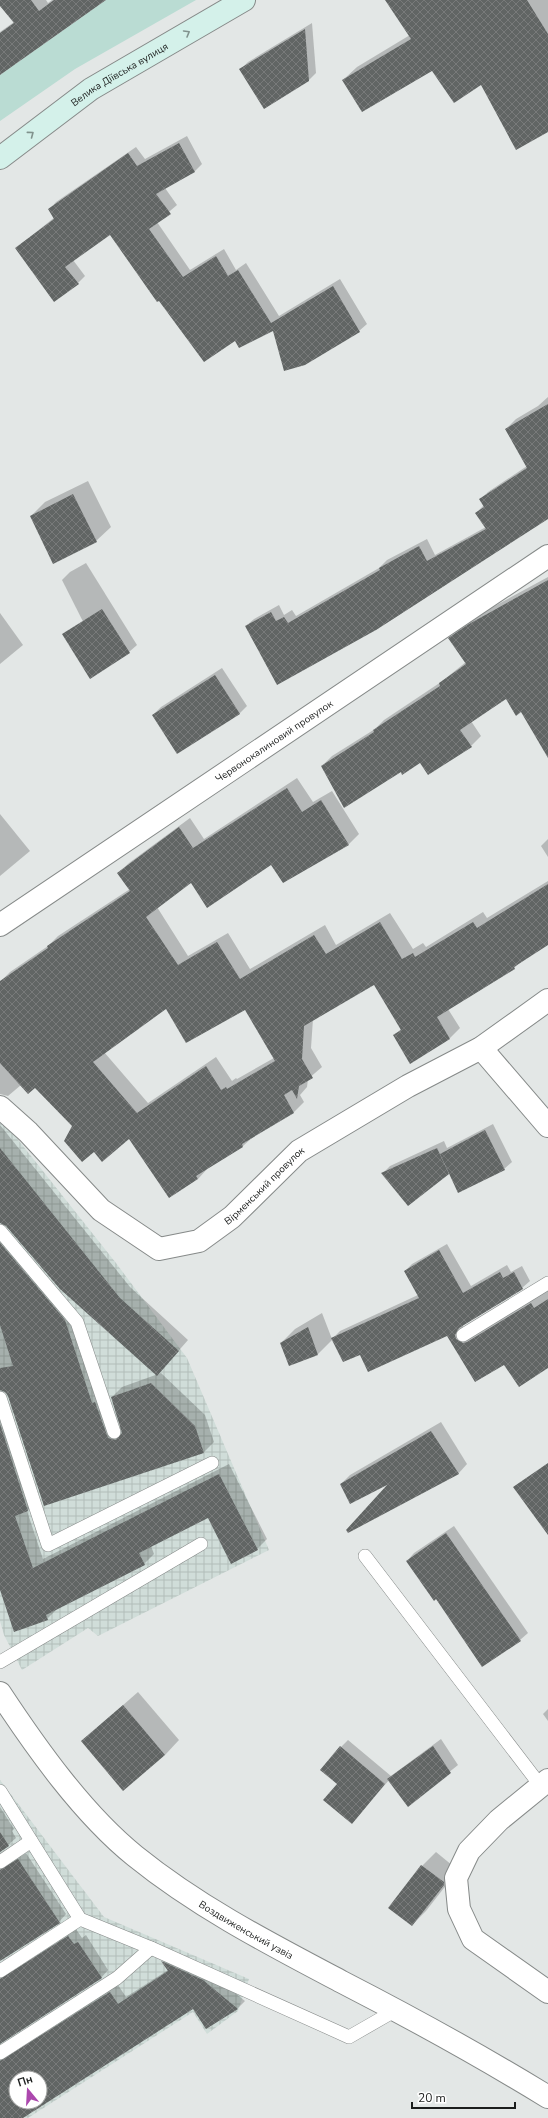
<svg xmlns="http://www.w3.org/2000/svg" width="548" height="2118" viewBox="0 0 548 2118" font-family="'Nunito Sans',sans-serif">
  <defs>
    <pattern id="industrial-grid" width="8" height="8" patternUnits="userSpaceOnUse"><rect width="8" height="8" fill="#d0ddd9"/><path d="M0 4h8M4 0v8" fill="none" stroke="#b2bdba"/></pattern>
    <pattern id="building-cross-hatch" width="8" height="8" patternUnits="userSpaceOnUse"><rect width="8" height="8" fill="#616564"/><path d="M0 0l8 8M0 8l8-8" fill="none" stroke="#787a7a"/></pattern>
  </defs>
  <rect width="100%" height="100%" fill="#e3e7e6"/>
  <!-- industrial -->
  <g fill="url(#industrial-grid)" fill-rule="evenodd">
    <polygon points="0,1117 116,1263 187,1358 269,1550 98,1636 88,1628 22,1670 4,1635 0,1621"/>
    <path d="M0 1780 104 1917 249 1979 238 2011 207 2034 193 2012 28 2118H0ZM16 2078H40V2102H16Z"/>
  </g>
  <!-- grass -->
  <polygon fill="#badcd3" points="106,0 196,0 75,69 0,121 0,75"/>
  <!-- shadow -->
  <g fill="#0003" fill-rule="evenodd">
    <polygon points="0,0 46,0 48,3 52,0 105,0 0,74 0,32 14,22 0,4"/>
    <polygon points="386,0 548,0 548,131 481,84 433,70 343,80 357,67 410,35"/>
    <polygon points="312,23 316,73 309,80 241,69 248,62"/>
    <polygon points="187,136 202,164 195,171 165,188 177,205 157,222 190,270 224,249 236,270 246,263 279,316 340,279 367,324 359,331 273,330 235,339 110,234 73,260 85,276 78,283 16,248 55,217 49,210 56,202 136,147 145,159"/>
    <polygon points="548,397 548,518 376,630 246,626 254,619 279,605 284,615 292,610 296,616 379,568 387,560 427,539 435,555 486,527 476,513 484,505 481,499 488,492 527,466 506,429 516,419 538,406"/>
    <polygon points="88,481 111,527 96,541 31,516 45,502"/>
    <polygon points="86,563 137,645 129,652 106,667 62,580 70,572"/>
    <polygon points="548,577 548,756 522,711 506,698 471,721 481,736 471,746 420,762 401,771 322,766 332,756 375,729 384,720 441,682 466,662 450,638 460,628 480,614"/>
    <polygon points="0,613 23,645 0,664"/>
    <polygon points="222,668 247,706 239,714 153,715 161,707"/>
    <path d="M297 778 313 802 332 791 359 834 349 844 283 882 271 864 191 882 157 907 188 956 228 933 250 969 325 925 336 945 390 913 413 949 423 943 426 947 483 912 487 918 548 881V944L524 959 514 968 448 1009 460 1028 450 1038 410 1062 394 1036 401 1029 374 983 313 1019 311 1048 322 1067 308 1079 307 1087 300 1095 304 1102 294 1112 253 1137 243 1146 208 1168 198 1179 129 1138 73 1126 35 1087 21 1085 8 1096 0 1094V982L10 972 48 946 58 936 130 889 118 873 129 863 190 818 204 839ZM167 1007 245 1009 274 1058 237 1079 236 1078 232 1081 216 1057 148 1103 104 1052Z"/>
    <polygon points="0,814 30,851 0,876"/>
    <polygon points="548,839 548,857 541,846"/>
    <polygon points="493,1124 512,1162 504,1169 449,1172 408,1205 383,1173 390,1166 444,1141 447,1148"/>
    <polygon points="0,1125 130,1287 188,1340 167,1364 0,1201"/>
    <polygon points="3,1224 75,1310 119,1428 121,1428 112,1397 122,1387 161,1373 205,1415 214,1442 204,1452 44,1505 8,1395 2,1389 38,1500 27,1511 43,1559 229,1464 267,1539 257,1549 208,1517 151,1546 154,1554 144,1564 57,1609 47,1619 0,1587 0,1226"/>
    <polygon points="447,1244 471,1286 507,1265 511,1272 522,1266 530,1281 522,1288 463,1324 463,1331 548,1290 548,1366 504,1363 475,1381 448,1335 360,1354 333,1339 318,1354 289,1365 281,1343 295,1329 322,1313 332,1339 340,1331 418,1295 405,1271 412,1264"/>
    <polygon points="441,1422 467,1464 458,1474 391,1482 341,1484 350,1475"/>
    <polygon points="454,1526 528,1633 520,1640 407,1561 414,1553"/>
    <polygon points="138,1692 179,1740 165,1755 82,1741"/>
    <polygon points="548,1709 548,1721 543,1714"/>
    <polygon points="441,1739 458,1765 408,1805 389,1780 359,1815 338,1784 341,1747 348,1740 391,1776"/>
    <polygon points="0,1807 14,1829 12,1831 16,1838 0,1852 0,1859 9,1863 26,1853 66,1914 59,1922 0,1960"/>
    <polygon points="436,1852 458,1870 426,1911 412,1925 422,1866"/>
    <polygon points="76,1929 82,1938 86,1935 108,1970 101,1978 0,2042 0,1963 0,1967 4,1971 13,1971"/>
    <path d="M170 1955 211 1973 245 2001 238 2008 206 2028 193 2008 21 2118H0V2045V2049L4 2053H13L118 1985 126 1997 168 1970 163 1962ZM16 2078H40V2102H16Z"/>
  </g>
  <!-- building -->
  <g fill="url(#building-cross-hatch)" fill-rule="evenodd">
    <polygon points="0,0 31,0 39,11 54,0 106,0 0,75 0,33 14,23 0,6"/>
    <polygon points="385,0 527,0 548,34 548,132 516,150 481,85 454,103 432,71 362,112 342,80 411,39"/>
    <polygon points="305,29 309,81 264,109 239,69"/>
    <polygon points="179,143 195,172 156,194 171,214 149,229 183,277 216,256 228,276 238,270 271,323 333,286 360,332 305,365 284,371 273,331 239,348 235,341 204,362 159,301 157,302 110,235 65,267 79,284 54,302 15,248 54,219 48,209 128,153 137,166"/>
    <polygon points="548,404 548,519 376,630 277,685 245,626 271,612 276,621 284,617 288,623 380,570 379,568 419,546 427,561 486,529 475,513 484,507 479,499 527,468 505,429"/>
    <polygon points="73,494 97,542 53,564 30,516"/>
    <polygon points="548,580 548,758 521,712 516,716 506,699 460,730 472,747 428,775 420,763 402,775 401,772 344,808 321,766 374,732 373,730 440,686 439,683 466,664 448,638 469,624"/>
    <polygon points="102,609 130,653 90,679 62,634"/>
    <polygon points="215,675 240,714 177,754 152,715"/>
    <path d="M287 788 302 812 321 800 349 845 283 883 271 865 207 908 191 883 146 917 178 965 217 942 240 979 314 935 326 954 380 922 402 959 413 953 415 957 473 922 477 928 548 884V945L514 967 515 969 437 1017 450 1039 410 1064 393 1035 401 1030 374 985 304 1026 302 1059 313 1078 299 1086 297 1099 292 1090 284 1095 294 1113 242 1144 243 1147 196 1176 198 1179 169 1198 129 1139 102 1162 94 1152 82 1162 64 1141 72 1126 35 1088 28 1094 0 1063V981L48 948 47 946 130 891 117 873 179 827 193 848ZM166 1009 186 1043 245 1010 275 1061 227 1089 226 1087 221 1090 206 1066 137 1113 93 1062Z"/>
    <polygon points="485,1130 505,1170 458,1193 440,1154"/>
    <polygon points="0,1148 120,1298 179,1351 157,1376 60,1289 6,1226 0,1223"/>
    <polygon points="437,1148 449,1174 408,1206 381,1173"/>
    <polygon points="0,1243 65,1320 92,1403 95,1402 108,1438 116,1440 122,1433 111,1397 151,1383 195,1426 204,1453 44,1506 8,1396 5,1392 0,1390 0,1368 13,1366 0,1325"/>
    <polygon points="439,1250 463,1293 500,1272 503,1278 514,1272 523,1289 459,1328 455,1335 456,1339 463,1343 467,1342 531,1303 534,1308 548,1299 548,1368 519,1387 504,1365 475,1382 447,1336 368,1372 360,1355 343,1362 331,1338 419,1298 404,1271"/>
    <polygon points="308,1327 318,1355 289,1366 280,1343"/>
    <polygon points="0,1424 28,1511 15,1516 33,1568 219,1474 258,1550 231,1564 208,1518 139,1553 145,1565 46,1615 48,1620 14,1632 0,1590"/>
    <polygon points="431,1431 459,1474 348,1533 346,1530 387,1485 350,1504 340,1484"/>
    <polygon points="548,1463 548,1535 513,1487"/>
    <polygon points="446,1533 521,1641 482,1667 436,1599 434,1601 406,1561"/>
    <polygon points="123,1705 165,1755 123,1791 81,1741"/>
    <polygon points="340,1746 385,1784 352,1824 323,1800 337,1784 320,1770"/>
    <polygon points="433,1746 451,1773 408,1807 387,1779"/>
    <polygon points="0,1832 9,1846 0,1852"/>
    <polygon points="18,1859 60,1923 0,1961 0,1870"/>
    <polygon points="421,1865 444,1882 444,1885 412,1926 388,1908"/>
    <polygon points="68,1936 74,1944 78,1942 102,1978 0,2044 0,1979"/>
    <path d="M161 1961 203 1980 238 2009 206 2029 193 2009 23 2118H0V2061L110 1992 118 2004 168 1971ZM16 2078H40V2102H16Z"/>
  </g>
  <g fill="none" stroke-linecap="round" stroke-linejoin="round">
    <!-- service casing -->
    <g stroke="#868a89" stroke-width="14">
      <g id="service">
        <polyline points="0,1231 77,1322 114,1432"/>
        <polyline points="463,1335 548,1283"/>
        <polyline points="0,1398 48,1545 212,1463"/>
        <polyline points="365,1556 540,1785"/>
        <polyline points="0,1662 201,1544"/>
        <polyline points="0,1791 80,1919 151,1948 349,2037 396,2010"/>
        <polyline points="0,1862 31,1841"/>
        <polyline points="0,1971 80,1919"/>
        <polyline points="0,2053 117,1978 151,1948"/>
      </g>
    </g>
    <!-- minor casing -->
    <g stroke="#868a89" stroke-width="24">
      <g id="minor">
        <path id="s1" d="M0 925 548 556"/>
        <polyline points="481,1048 548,1126"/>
        <path id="s2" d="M0 1107 28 1132 101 1210 159 1249 199 1241 232 1217 299 1151 408 1086 481 1048 548 1000"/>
        <polyline points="548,1780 499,1820 469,1851 456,1878 459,1909 473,1939 548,1992"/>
      </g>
    </g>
    <!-- tertiary casing -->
    <g stroke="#868a89" stroke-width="24">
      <g id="tertiary">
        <path id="s3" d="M0 1693C37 1749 83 1814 135 1856 198 1907 270 1944 342 1982 412 2018 481 2056 548 2097"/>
      </g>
    </g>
    <!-- secondary casing -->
    <g stroke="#868a89" stroke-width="24">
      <g id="secondary">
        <path id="s4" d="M0 158 91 89 244 0"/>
      </g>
    </g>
    <!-- service -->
    <use href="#service" stroke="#fff" stroke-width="13"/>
    <!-- minor -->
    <use href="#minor" stroke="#fff" stroke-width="22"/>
    <!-- tertiary -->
    <use href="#tertiary" stroke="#fff" stroke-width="22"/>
    <!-- secondary -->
    <use href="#secondary" stroke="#d4f1ea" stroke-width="22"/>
  </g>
  <!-- one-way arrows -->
  <defs><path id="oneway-chevron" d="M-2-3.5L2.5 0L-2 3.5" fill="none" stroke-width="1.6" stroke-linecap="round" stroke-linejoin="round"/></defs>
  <g stroke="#81928d">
    <use href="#oneway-chevron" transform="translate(187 33) rotate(-30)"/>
    <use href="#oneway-chevron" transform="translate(31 134) rotate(-37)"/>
  </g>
  <g text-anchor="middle" stroke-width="4" stroke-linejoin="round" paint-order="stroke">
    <!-- street labels -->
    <g font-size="10" fill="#1b1d1c" stroke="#fff">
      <text dy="4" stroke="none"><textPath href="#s4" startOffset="146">Велика Діївська вулиця</textPath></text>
      <text dy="4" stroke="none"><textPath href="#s1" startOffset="330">Червонокалиновий провулок</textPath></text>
      <text dy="4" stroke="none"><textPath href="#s2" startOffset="341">Вірменський провулок</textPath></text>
      <text dy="4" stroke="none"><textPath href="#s3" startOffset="346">Воздвиженський узвіз</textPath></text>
    </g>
  </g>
  <!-- north arrow -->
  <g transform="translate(28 2090) rotate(342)"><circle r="19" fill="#ffffff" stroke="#a4a5a4"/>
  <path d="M0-3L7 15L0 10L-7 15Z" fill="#ac48ae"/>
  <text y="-6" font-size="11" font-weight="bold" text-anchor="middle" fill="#1b1d1c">Пн</text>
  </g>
  <!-- scale -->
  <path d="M412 2102v6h103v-6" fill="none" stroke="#1b1d1c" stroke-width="2"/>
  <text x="418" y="2102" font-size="12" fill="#1b1d1c" stroke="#ffffff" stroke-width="3" paint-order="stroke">20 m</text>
</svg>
